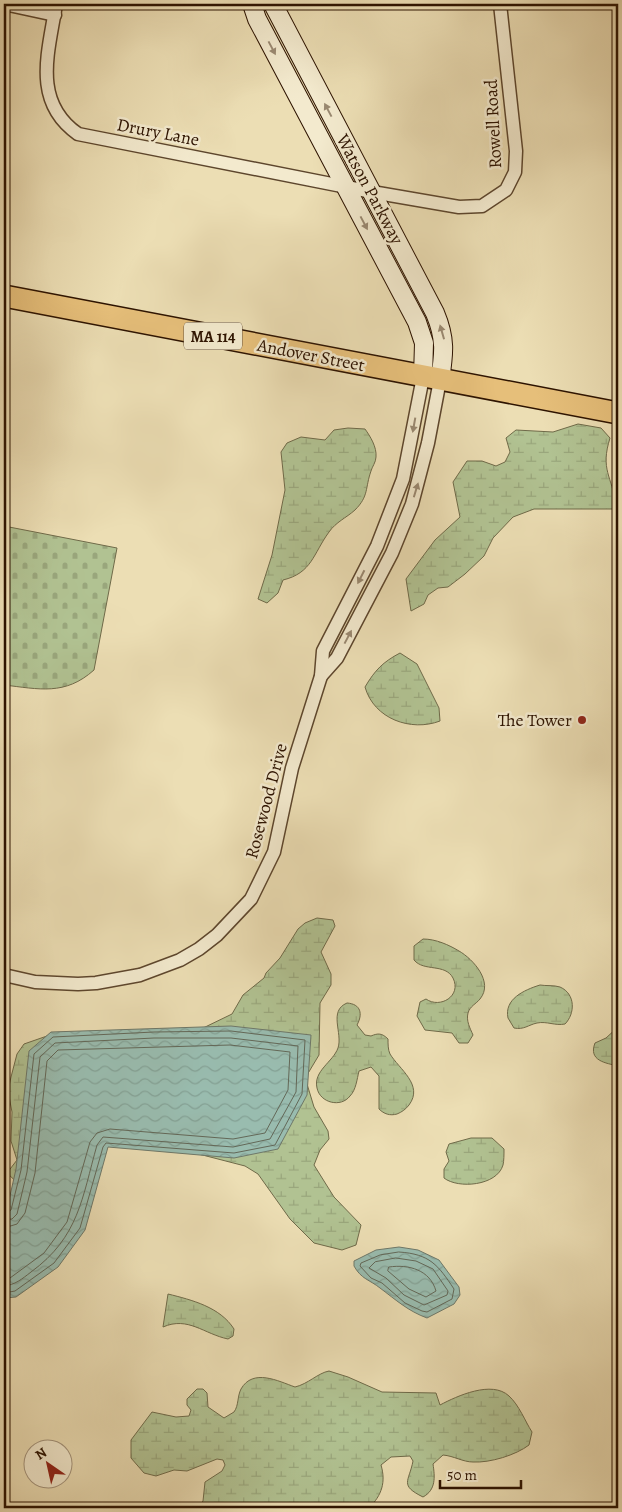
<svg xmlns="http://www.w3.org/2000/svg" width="622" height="1512" viewBox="0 0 622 1512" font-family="Alegreya,serif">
  <defs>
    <pattern id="wetland-marsh" width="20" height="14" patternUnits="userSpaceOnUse" patternTransform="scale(1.25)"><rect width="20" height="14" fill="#b1c292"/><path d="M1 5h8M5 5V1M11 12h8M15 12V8" fill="none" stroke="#99a67c"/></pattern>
    <pattern id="cemetery-stones" width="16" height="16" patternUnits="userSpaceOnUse" patternTransform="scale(1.25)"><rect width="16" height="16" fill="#b1c292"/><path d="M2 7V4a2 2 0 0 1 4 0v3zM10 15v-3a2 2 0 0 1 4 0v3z" fill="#99a67c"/></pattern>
    <pattern id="water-waves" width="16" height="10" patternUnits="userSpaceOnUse" patternTransform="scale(1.25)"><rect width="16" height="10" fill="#99bcaf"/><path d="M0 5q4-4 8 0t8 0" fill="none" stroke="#84a195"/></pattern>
  </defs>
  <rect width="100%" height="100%" fill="#ecdeb4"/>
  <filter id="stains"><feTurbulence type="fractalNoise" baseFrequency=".004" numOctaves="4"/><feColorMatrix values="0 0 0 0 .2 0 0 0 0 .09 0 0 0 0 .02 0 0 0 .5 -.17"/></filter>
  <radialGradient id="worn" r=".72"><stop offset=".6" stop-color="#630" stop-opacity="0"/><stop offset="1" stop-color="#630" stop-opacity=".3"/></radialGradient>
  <!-- wetland -->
  <g fill="url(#wetland-marsh)" stroke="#6f6a49">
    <path d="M578 424 601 428 610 438C600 470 612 476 616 505L612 509H534L513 517 493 538 484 556 465 574 448 587 438 588 428 595 424 604 411 611 406 579 435 540 460 517 453 482 467 461H482L496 466 505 462 510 452 506 438 516 430 553 432Z"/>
    <path d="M348 428 365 429C370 436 377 447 376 457 376 462 372 467 371 471 365 488 369 496 355 510 346 518 336 522 329 532 313 554 312 573 283 580L278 593 267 603 258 599 272 555 285 490 281 452 287 443 301 437 325 440 334 430Z"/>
    <path d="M400 653 417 664 439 708 440 721C411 732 374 719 365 687 375 670 383 662 400 653Z"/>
    <polygon points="317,918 333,920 335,926 321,952 331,974 331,985 320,1003 319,1055 307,1075 307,1084 314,1107 328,1131 329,1139 320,1150 314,1165 334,1197 361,1225 356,1245 342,1250 314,1243 290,1219 258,1174 245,1166 160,1144 112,1140 41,1205 7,1173 17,1160 11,1141 12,1112 8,1091 11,1077 17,1054 24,1044 47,1036 199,1030 232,1014 243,995 264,978 266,973 280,958 298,929 305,923"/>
    <path d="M423 939C436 939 449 945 459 951 473 959 494 982 480 999 476 1004 470 1006 468 1013 466 1021 470 1028 473 1035L468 1043H459L452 1033 425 1030 417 1016 420 1002 426 999C440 1009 462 996 453 978 445 963 424 972 414 960V946Z"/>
    <path d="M540 985C546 986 554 985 560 987 576 994 575 1014 565 1024 555 1026 547 1021 537 1023 528 1025 524 1030 514 1028L508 1018C504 999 524 990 540 985Z"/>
    <path d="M347 1003C361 1004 363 1014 357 1025L365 1035 371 1036C378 1033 382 1033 388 1039 388 1044 388 1050 390 1054 399 1069 424 1085 409 1105 406 1109 402 1112 397 1114 390 1116 384 1114 379 1109V1076L371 1067 359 1071C357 1079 356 1090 350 1096 341 1108 320 1103 317 1088 313 1071 333 1062 338 1048 343 1033 328 1011 347 1003Z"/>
    <path d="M618 1027V1066C606 1063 588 1061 595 1043L606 1038Z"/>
    <path d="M471 1138H492L504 1149C504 1154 504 1161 503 1165 497 1186 458 1189 444 1178V1169L449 1161 446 1152 449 1144Z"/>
    <path d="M168 1294C192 1300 220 1307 234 1329L233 1336 228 1339C204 1334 188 1316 163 1327Z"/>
    <path d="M329 1371 348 1377 382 1392 436 1393 440 1405C457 1396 492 1380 509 1396 519 1405 525 1421 532 1432L529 1445C516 1455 490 1463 473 1462 463 1462 454 1456 443 1455L433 1464C435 1477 436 1490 423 1497 399 1485 409 1482 413 1461L410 1456 391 1457 381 1465C386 1482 382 1495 369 1508H318L300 1504 274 1508H198L203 1501 205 1482 222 1471 225 1465 223 1460 217 1459 187 1471 174 1470 156 1476 144 1473 131 1458V1440L152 1412 176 1417 189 1416 191 1410 187 1405V1399L197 1389H203L207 1393 208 1407 224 1418 234 1412C239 1405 237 1397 241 1389 253 1368 278 1381 295 1387 308 1384 318 1373 329 1371Z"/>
  </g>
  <!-- cemetery -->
  <path fill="url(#cemetery-stones)" stroke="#6f6a49" d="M4 526 117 548 94 670C65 696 39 689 4 685Z"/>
  <!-- water -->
  <g fill="url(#water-waves)" stroke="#6e7869">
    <polygon points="231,1026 311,1035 307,1095 278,1149 234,1158 108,1147 85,1230 58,1267 16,1297 4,1298 4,1209 7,1209 16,1169 29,1051 51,1032"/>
    <path d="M399 1247 418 1250 439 1260 459 1287 460 1295 454 1304 427 1318C408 1311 396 1300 380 1288 370 1280 361 1279 354 1266V1261L376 1250Z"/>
  </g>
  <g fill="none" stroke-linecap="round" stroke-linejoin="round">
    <!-- shore -->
    <g stroke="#636858" stroke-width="1">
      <polyline points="4,1214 11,1210 21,1170 34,1054 53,1037 154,1032 231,1031 305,1040 302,1094 275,1145 234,1153 106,1143 103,1147 80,1228 54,1263 15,1291 4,1293"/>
      <path d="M4 1220 12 1219 17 1214 27 1172 40 1057 55 1043 154 1038H231L298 1046 296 1092 270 1139 233 1147 103 1137 97 1145C82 1198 79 1237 31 1272 22 1279 15 1285 4 1286"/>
      <polyline points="4,1228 17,1224 25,1213 35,1173 47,1061 58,1050 230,1045 290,1052 288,1090 265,1133 233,1139 110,1129 97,1133 90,1142 67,1222 44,1253 10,1278 4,1279"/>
      <path d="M399 1252C430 1254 438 1265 454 1289L452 1299 427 1312 422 1311 405 1303 382 1283 371 1278 360 1266 361 1263 380 1255Z"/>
      <polygon points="396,1258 416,1261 433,1269 448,1291 447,1295 424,1305 404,1295 386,1278 369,1268 375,1262"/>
      <path d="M389 1267C409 1264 430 1270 436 1291L426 1297 409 1289 388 1271Z"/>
    </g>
    <!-- street casing -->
    <g stroke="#5d462d" stroke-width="15">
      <g id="street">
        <polyline points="4,4 55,15"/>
        <path d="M56 4C49 51 31 101 78 134L372 192 459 207 482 206 506 190 515 172 516 151 500 4"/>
        <polyline points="321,676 337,658 392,553 412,504 428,443 440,380"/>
        <polyline points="4,975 35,982 78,984 96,983 140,975 180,960 199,949 217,935 251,899 274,852 292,768 321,676 323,651 377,546 403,479 423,377"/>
      </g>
    </g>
    <!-- secondary casing -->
    <g stroke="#2d1300" stroke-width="20">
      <g id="secondary">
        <polyline points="252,4 257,19 417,322 424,343 423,377"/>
        <path d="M273 4 435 313C446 339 444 353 440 380"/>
      </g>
    </g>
    <!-- highway casing -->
    <g stroke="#2d1300" stroke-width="24">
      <polyline id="highway" points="4,296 618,413"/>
    </g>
    <!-- street -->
    <use href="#street" stroke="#f3eace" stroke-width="12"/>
    <!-- secondary -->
    <use href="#secondary" stroke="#f3eace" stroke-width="18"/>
    <!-- highway -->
    <use href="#highway" stroke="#e6bf7a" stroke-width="21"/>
  </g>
  <!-- one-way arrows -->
  <defs><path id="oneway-solid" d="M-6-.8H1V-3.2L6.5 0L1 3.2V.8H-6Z" transform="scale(1.25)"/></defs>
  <g fill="#9a8971">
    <use href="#oneway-solid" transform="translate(272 48) rotate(62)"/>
    <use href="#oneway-solid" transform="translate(328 110) rotate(-118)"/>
    <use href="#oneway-solid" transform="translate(364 223) rotate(62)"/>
    <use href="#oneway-solid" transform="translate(442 332) rotate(-106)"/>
    <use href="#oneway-solid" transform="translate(414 425) rotate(100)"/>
    <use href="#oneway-solid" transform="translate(416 490) rotate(-73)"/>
    <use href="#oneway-solid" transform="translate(361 577) rotate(117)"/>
    <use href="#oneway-solid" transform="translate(348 637) rotate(-62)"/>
  </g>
  <!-- markers -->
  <circle fill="#8f2418" stroke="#f3eace" stroke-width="2" cx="582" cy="720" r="5"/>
  <g text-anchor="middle" stroke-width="5" stroke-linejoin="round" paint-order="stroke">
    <!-- shield labels -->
    <rect fill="#f3eace" stroke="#68543e" stroke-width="1" x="184" y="322.5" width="58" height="27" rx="4"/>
    <g font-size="16" font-weight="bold" fill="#2d1300">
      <text x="213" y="342">MA 114</text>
    </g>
    <!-- street labels -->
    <g font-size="18" fill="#2d1300" stroke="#f3eace">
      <text transform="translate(493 124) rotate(-93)" y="6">Rowell Road</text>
      <text transform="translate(158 132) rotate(11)" y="6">Drury Lane</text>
      <text transform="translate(370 189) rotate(62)" y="6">Watson Parkway</text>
      <text transform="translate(311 355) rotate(11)" y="6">Andover Street</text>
      <text transform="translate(266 801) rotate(-75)" y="6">Rosewood Drive</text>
    </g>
    <!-- poi labels -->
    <g font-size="18" fill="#2d1300" stroke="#f3eace" text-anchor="end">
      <text x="572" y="726">The Tower</text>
    </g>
  </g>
  <!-- margin -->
  <rect width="622" height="1512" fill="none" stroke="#ecdeb4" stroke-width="20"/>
  <rect x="5" y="5" width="612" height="1502" fill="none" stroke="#2d1300" stroke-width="2.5"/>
  <rect x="10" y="10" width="602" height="1492" fill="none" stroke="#2d1300"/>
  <!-- north arrow -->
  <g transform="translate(48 1464) rotate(326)"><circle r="24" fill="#f3eace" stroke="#a4947c"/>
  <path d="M0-4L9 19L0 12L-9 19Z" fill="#8f2418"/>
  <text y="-8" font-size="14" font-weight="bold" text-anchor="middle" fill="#2d1300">N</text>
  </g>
  <!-- scale -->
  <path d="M440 1480v8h81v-8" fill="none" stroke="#2d1300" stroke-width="2.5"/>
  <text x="447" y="1480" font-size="15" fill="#2d1300" stroke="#f3eace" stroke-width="4" paint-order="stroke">50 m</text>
  <rect width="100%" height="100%" filter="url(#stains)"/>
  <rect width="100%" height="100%" fill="url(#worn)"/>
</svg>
